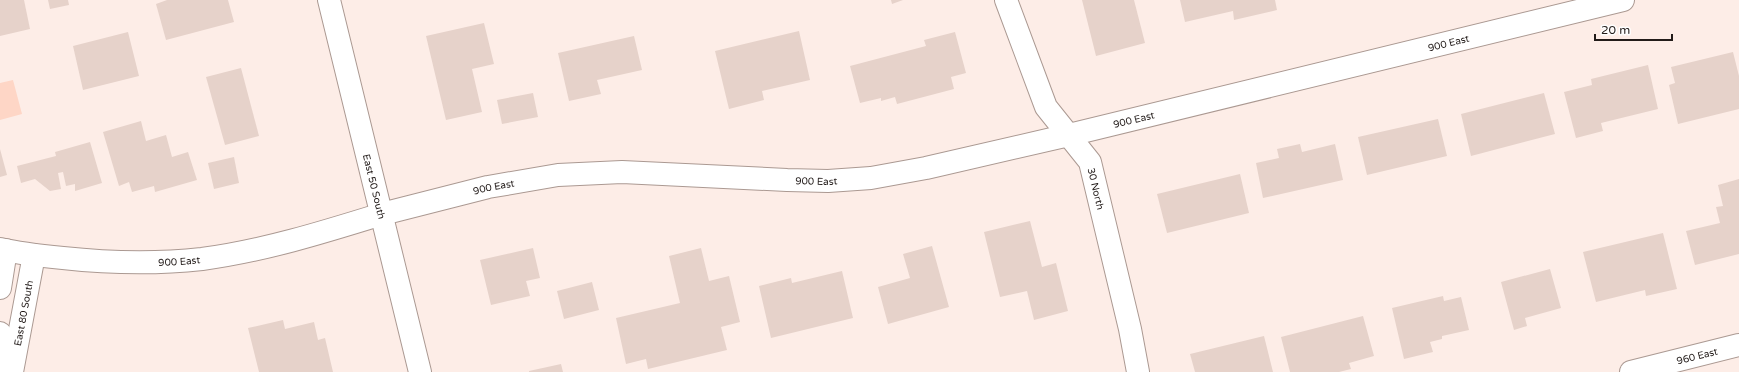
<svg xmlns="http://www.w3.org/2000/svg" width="1739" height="372" viewBox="0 0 1739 372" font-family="'Varela Round',sans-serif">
  <rect width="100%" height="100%" fill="#fdede7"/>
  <!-- green -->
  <polygon fill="#fed6c6" points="13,80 22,114 0,120 0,83"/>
  <!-- building -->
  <g fill="#e6d2ca">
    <polygon points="0,0 24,0 30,29 0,36"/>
    <polygon points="48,0 68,0 69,5 50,9"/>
    <polygon points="167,0 228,0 234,22 166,40 156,4"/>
    <polygon points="891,0 903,0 892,4"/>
    <polygon points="1082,0 1134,0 1145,43 1096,56"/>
    <polygon points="1180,0 1275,0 1277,10 1234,20 1233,11 1185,22"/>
    <polygon points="484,23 494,64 472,69 482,112 446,120 426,36"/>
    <polygon points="799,31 810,80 762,91 764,100 729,109 715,51"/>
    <polygon points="128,32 139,76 83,90 73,46"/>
    <polygon points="955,32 966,73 951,77 954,89 897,104 895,97 881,101 881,98 860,103 850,66 926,46 924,40"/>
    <polygon points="634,36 642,70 597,80 601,94 569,101 558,53"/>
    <polygon points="1733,52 1739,76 1739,109 1678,124 1669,85 1675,83 1671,67"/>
    <polygon points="1648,65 1658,109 1601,123 1603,131 1576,138 1564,92 1592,85 1591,79"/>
    <polygon points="241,68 259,136 225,145 206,77"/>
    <polygon points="533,93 538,117 502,124 497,100"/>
    <polygon points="1544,93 1555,134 1471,156 1461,114"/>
    <polygon points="1438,119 1447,156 1367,175 1358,137"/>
    <polygon points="141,121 146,141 166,135 172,157 188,152 197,180 155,192 154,186 132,192 129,182 119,186 103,132"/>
    <polygon points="90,142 102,183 75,191 75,184 66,186 63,172 58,173 61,189 50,191 35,179 21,183 17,166 56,156 55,152"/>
    <polygon points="1300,144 1302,152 1335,144 1343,180 1263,198 1256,163 1279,158 1277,149"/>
    <polygon points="0,149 7,175 0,177"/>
    <polygon points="234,157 239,183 214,189 208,163"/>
    <polygon points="1240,174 1249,213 1167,233 1157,194"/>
    <polygon points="1739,179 1739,254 1695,265 1686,231 1720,223 1716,207 1723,206 1718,185"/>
    <polygon points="1030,221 1042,267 1056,263 1068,311 1034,320 1027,291 1000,297 984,232"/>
    <polygon points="1663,233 1677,289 1646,296 1645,290 1596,302 1583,252"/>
    <polygon points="932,246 949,307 888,324 878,287 910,278 903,254"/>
    <polygon points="533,248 540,278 526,281 530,296 491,305 480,260"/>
    <polygon points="701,248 709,281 729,276 740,322 721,327 727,350 648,369 646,359 626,364 616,318 680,303 669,256"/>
    <polygon points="1550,269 1561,308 1525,318 1527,326 1514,330 1501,282"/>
    <polygon points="842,271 853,318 771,338 759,286 791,278 792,283"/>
    <polygon points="592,282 599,310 564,319 557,291"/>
    <polygon points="1443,296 1444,301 1461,297 1469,330 1442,336 1442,339 1430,342 1433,352 1404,359 1392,308"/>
    <polygon points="1363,316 1374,356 1349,363 1351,369 1339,372 1290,372 1281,337"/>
    <polygon points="283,320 285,329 314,322 318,340 325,338 333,372 259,372 248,328"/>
    <polygon points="1264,336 1273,372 1195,372 1190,354"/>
    <polygon points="561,364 563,372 529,372 529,371"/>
  </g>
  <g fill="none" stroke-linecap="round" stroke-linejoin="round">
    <!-- minor casing -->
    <g stroke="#ab9992" stroke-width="24">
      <g id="minor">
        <path id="s1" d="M1006 0 1046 107 1090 162 1130 329 1138 372"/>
        <path id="s2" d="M0 249C21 254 42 256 63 258 109 263 156 264 202 259 263 251 324 232 382 214"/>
        <polyline points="0,288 6,250"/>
        <polyline points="0,333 3,372"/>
        <path id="s3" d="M12 372 34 255"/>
        <path id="s4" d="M1631 372 1739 345"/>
      </g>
    </g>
    <!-- tertiary casing -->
    <g stroke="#ab9992" stroke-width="24">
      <g id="tertiary">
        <path id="s5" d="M382 214 488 187 558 175 622 172 787 180 828 181 871 178 926 168 1069 135 1623 0"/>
      </g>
    </g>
    <!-- secondary casing -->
    <g stroke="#ab9992" stroke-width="24">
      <g id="secondary">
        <path id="s6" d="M329 0 420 372"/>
      </g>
    </g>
    <!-- minor -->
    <use href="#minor" stroke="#fff" stroke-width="22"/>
    <!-- tertiary -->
    <use href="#tertiary" stroke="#fff" stroke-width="22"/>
    <!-- secondary -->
    <use href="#secondary" stroke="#fff" stroke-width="22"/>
  </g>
  <g text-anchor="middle" stroke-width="3.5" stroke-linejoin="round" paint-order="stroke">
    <!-- street labels -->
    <g font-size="10" fill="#221b19" stroke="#fefefe">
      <text dy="4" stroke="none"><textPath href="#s5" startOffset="1087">900 East</textPath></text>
      <text dy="4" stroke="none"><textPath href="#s5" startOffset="763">900 East</textPath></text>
      <text dy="4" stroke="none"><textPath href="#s5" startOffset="439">900 East</textPath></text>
      <text dy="4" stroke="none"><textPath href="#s6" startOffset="192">East 50 South</textPath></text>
      <text dy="4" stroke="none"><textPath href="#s5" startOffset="115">900 East</textPath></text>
      <text dy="4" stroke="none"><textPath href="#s1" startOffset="212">30 North</textPath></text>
      <text dy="4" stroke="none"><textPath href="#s2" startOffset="180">900 East</textPath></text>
      <text dy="4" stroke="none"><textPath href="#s3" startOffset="60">East 80 South</textPath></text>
      <text dy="4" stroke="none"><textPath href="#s4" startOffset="68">960 East</textPath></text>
    </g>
  </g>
  <!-- scale -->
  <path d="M1595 34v6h77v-6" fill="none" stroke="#221b19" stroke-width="2"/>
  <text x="1601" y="34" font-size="12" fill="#221b19" stroke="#fefefe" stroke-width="3" paint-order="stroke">20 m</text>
</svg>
